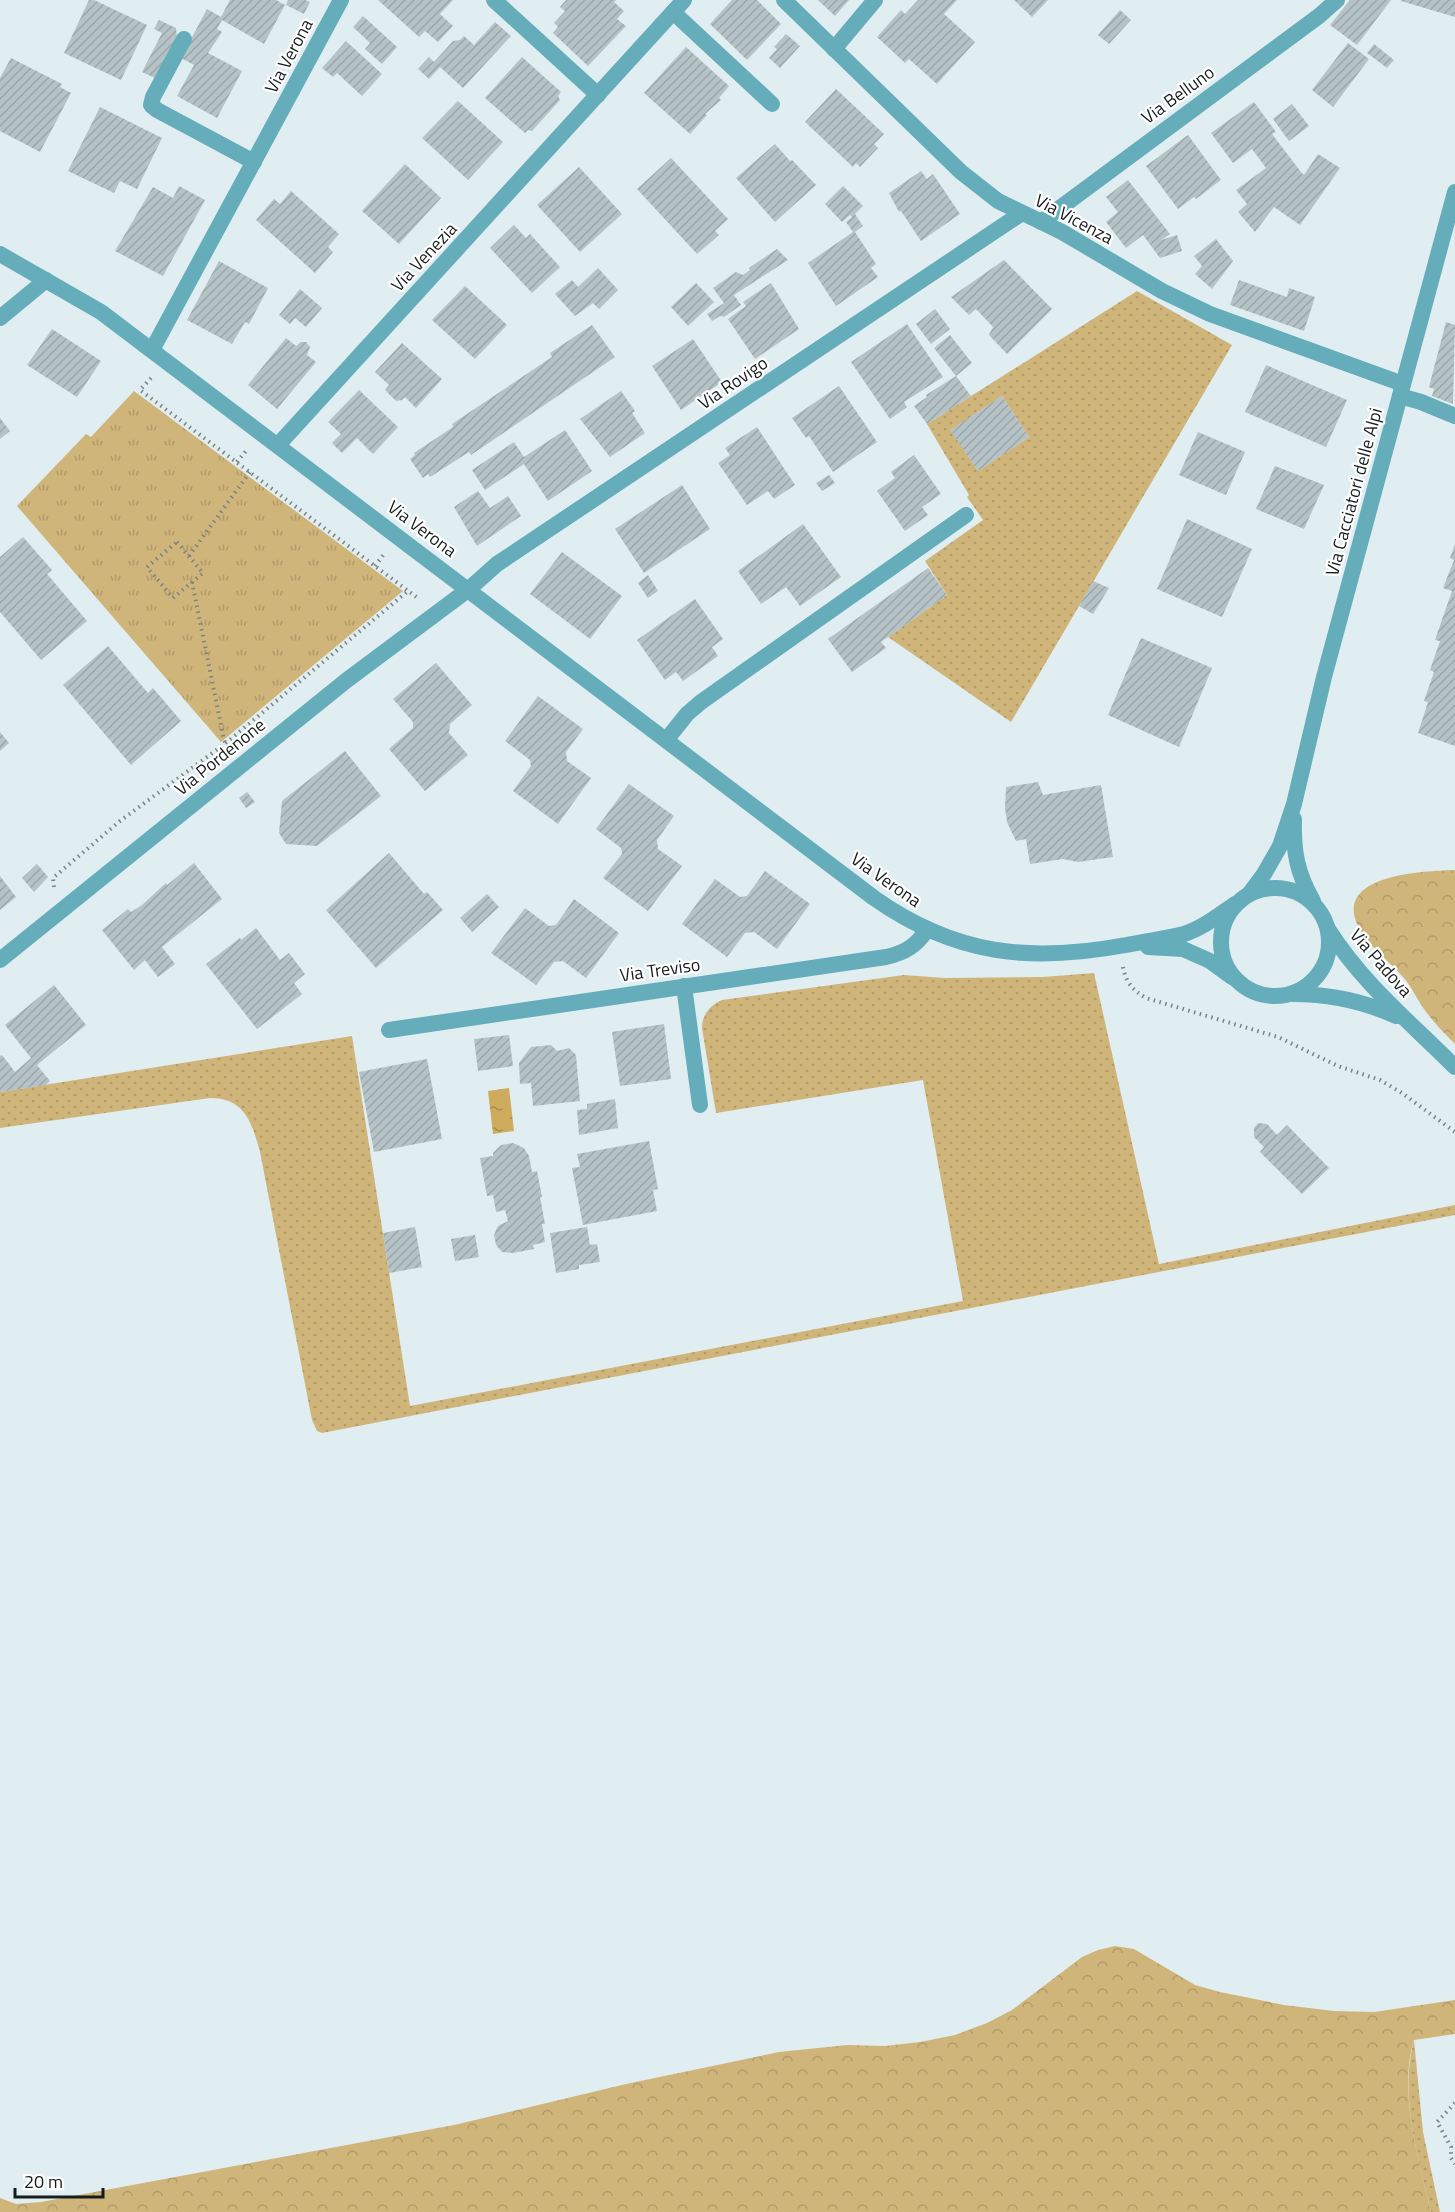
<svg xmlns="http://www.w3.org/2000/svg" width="1455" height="2212" viewBox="0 0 1455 2212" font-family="'Titillium Web',sans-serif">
  <defs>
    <pattern id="grass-dots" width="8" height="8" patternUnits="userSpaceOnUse" patternTransform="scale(1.5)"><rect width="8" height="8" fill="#d0b57a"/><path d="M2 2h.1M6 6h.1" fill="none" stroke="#b29b69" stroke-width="1.8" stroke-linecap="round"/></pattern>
    <pattern id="forest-crowns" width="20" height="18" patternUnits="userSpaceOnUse" patternTransform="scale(1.5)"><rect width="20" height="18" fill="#d0b57a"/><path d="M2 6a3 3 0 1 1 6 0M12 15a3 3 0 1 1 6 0" fill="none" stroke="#b29b69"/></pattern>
    <pattern id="park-tufts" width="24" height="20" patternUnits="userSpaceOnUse" patternTransform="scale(1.5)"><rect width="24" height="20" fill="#d0b57a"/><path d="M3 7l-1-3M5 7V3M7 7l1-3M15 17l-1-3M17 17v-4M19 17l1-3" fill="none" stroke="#b29b69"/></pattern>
    <pattern id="water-ripples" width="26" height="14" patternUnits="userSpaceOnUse" patternTransform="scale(1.5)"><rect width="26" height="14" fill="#ceab5d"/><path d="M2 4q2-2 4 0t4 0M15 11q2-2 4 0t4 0" fill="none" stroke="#a68a4c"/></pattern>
    <pattern id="building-hatch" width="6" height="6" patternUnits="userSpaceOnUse" patternTransform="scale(1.5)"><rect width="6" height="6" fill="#b6c3c6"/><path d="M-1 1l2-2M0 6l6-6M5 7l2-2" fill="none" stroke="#9ca7aa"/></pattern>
  </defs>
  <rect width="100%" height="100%" fill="#e0eef1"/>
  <!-- grass -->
  <g fill="url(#grass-dots)" fill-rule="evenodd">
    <path d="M1137 291 1232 345 1011 722 888 637 947 595 925 561 983 520 967 497 969 495 927 424ZM1002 396 1029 437 978 471 951 430Z"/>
    <path d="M1094 973 1159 1264 1455 1205V1215L322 1433 317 1431 312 1420 260 1152C252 1123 245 1098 210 1098L0 1128V1092L352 1036 410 1406 963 1301 923 1080 716 1113 702 1028C702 1015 710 1005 722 1000L904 975 945 978 1043 977Z"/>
    <path d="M1414 2040 1423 2132 1440 2212H1431C1418 2158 1399 2095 1414 2040Z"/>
  </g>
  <!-- forest -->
  <g fill="url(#forest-crowns)">
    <path d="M1455 870V1044C1444 1033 1433 1022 1424 1009 1417 999 1412 988 1404 978 1390 962 1368 946 1358 926 1333 874 1425 871 1455 870Z"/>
    <path d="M1115 1946 1134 1949 1195 1985 1220 1992 1284 2005 1334 2011 1374 2012 1455 2000V2034L1414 2040C1398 2091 1419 2161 1431 2212H0V2198L16 2204 41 2202 454 2125 626 2084 779 2052 847 2045 885 2046 920 2042 955 2035 987 2023 1012 2010 1082 1957 1098 1950Z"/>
  </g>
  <!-- park -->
  <polygon fill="url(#park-tufts)" points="134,391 403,591 221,742 17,506 86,434 91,437"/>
  <!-- water -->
  <polygon fill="url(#water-ripples)" points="509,1088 514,1131 493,1134 488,1091"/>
  <!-- building -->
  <g fill="url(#building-hatch)">
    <polygon points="89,0 94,0 147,25 121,80 64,53"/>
    <polygon points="230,0 276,0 285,5 264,44 222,20 217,29 222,32 208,53 242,71 217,118 177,96 194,65 181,58 207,9 221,17"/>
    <polygon points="288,0 305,0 310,2 304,14 286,5"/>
    <polygon points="378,0 453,0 440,14 453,26 438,42 425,31 419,37"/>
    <polygon points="566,0 616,0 614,2 624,11 617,19 626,26 588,66 553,33 558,27 554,23 565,11 560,7"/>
    <polygon points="732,0 757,0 781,24 747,60 710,24"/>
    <polygon points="818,0 849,0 835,16"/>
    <polygon points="918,0 957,0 944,14 975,42 937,84 909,59 905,63 877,37 901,10 905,14"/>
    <polygon points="1014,0 1048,0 1032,17"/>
    <polygon points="1350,0 1391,0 1357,45 1330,25"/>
    <polygon points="1401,0 1455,0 1455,17 1401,1"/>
    <polygon points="1120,10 1131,20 1109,44 1098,35"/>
    <polygon points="363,16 397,47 382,64 365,49 370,43 353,27"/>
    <polygon points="159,20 176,28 177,38 155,78 142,72 162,33 154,29"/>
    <polygon points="495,22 511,36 463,88 440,67 429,79 418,69 429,57 434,62 453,41 460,40 464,36 474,45"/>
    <polygon points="786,34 800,46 780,68 769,58 777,49 774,47"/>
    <polygon points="346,41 382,74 362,96 337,73 333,77 322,68"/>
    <polygon points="1348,43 1369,59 1333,107 1312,90"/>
    <polygon points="1374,44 1394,60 1387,68 1367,53"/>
    <polygon points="686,47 729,86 719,98 721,100 705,114 707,115 690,134 644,93"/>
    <polygon points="522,57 561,92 558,96 560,100 532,131 528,130 525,133 485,98"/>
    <polygon points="11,58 62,84 60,87 71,93 40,152 0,131 0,78"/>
    <polygon points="836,89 884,134 874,144 878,148 860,167 856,163 853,167 805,122"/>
    <polygon points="458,101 503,142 468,180 422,138"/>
    <polygon points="1254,102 1276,132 1272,134 1301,172 1304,175 1318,154 1340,168 1300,225 1274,207 1255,232 1238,212 1247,204 1236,190 1266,168 1252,149 1233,163 1211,133"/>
    <polygon points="1292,104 1309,126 1289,141 1273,119"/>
    <polygon points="100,107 162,138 137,189 120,181 114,193 68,171"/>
    <polygon points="1188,135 1221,180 1196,199 1194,197 1178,209 1146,166"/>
    <polygon points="775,144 790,161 792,160 816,185 775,222 736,178"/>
    <polygon points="671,158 728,219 715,231 719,235 697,254 637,189"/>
    <polygon points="405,164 441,198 399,244 362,211"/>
    <polygon points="579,167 622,214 580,252 537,205"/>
    <polygon points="921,171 927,179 933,174 960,214 921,241 901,211 899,212 889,193"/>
    <polygon points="1128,180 1170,234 1161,240 1177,235 1182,251 1160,258 1143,235 1126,248 1106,222 1118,212 1106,197"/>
    <polygon points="179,186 205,200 163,276 115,251 153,187 173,198"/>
    <polygon points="843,186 863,206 855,214 863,226 855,232 876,264 871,268 878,277 836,306 808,263 853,232 846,222 852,217 850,215 842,222 825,204"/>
    <polygon points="291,191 339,234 328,247 333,252 315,273 256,220 274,199 280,204"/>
    <polygon points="514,225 526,238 530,234 560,267 532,293 490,248"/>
    <polygon points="1216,239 1233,261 1212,289 1195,274 1202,266 1194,256"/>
    <polygon points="777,249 788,260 734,295 741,305 724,317 720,316 712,321 707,314 724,303 713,288 736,272 743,275 750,270 749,268"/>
    <polygon points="1004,260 1052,309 1007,354 989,335 993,327 976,309 969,315 951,297"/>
    <polygon points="219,261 268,288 249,324 245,322 232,344 187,320"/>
    <polygon points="598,268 618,290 599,309 593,303 575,316 555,294 572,280 578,287"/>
    <polygon points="1239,280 1287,297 1289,288 1315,297 1304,331 1230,305"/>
    <polygon points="696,283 714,302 688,326 671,307"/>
    <polygon points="771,283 799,329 755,359 728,319 746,306 743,302"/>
    <polygon points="465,286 507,325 475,359 432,320"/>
    <polygon points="300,289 322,308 306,327 295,318 290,324 279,315"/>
    <polygon points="935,309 950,329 931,344 916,324"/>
    <polygon points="1446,322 1455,325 1453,404 1432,396 1434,389 1429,387"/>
    <polygon points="907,324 943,377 904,402 907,407 890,419 851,362"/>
    <polygon points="592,325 615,357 471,455 469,452 430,477 428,474 423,478 410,459 415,455 414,453 453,427 452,424 552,357 550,353"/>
    <polygon points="52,329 101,361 77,397 27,365"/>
    <polygon points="950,335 972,363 956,376 934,348"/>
    <polygon points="286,338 296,346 301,342 306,342 310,347 307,355 316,362 277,409 248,385"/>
    <polygon points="693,339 722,382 681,410 652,366"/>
    <polygon points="402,343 442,379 416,408 405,397 402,400 396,401 385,390 389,385 375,372"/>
    <polygon points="1266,365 1347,400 1326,447 1245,412"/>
    <polygon points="956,376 971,396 927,424 914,406 927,397 926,395"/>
    <polygon points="839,386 877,442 833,472 809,436 806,438 792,418"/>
    <polygon points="359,390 398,427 373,454 357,438 342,453 332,443 341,434 328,422"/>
    <polygon points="621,391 635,411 632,413 645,433 610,457 580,419"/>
    <polygon points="1002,396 1029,437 978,471 950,430"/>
    <polygon points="0,418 10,431 0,439"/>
    <polygon points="757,427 795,485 774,499 768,491 747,505 718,463 730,455 725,448"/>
    <polygon points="565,430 592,471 548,501 524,464 485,490 472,470 514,442 524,457"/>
    <polygon points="1198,432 1245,452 1226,495 1179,475"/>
    <polygon points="914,455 941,494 922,507 928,515 905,531 877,491 895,478 891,472"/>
    <polygon points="1275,466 1324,485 1304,529 1256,509"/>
    <polygon points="829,475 835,483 822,491 816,483"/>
    <polygon points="682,485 710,529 644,573 615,529"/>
    <polygon points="478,491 490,508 508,496 521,516 477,546 454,507"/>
    <polygon points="1187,519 1252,549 1222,617 1157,589"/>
    <polygon points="803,524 841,577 800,606 786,587 761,604 738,571"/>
    <polygon points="23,537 52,570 47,574 87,621 41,660 0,612 0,557"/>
    <polygon points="1455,544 1455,746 1418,733 1428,702 1424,701 1434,672 1430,670 1440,641 1435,640 1452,591 1443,588 1454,560 1450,558"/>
    <polygon points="562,552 622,596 590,639 530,594"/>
    <polygon points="928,568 947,595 881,642 886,648 852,672 828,639"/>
    <polygon points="648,575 658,591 648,598 638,583"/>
    <polygon points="1093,581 1109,588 1093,614 1079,606"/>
    <polygon points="695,599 723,639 712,647 718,656 683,681 676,672 665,680 637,640"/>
    <polygon points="1141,638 1212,668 1179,747 1108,715"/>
    <polygon points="108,646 148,693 153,688 181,721 131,765 63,685"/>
    <polygon points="436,663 472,705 450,724 449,733 468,755 425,791 389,749 413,728 413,722 393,699"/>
    <polygon points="538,696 583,729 566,752 567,761 591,778 558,824 513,791 531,766 530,760 505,741"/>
    <polygon points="0,732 9,743 0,751"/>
    <polygon points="345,751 381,796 317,846 286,844 279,833 282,801"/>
    <polygon points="1038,782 1043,795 1101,785 1113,857 1078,862 1063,859 1030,864 1026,839 1016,841 1007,822 1005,808 1006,787"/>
    <polygon points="629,784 674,816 657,840 658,849 682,866 648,911 603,878 622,854 621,848 596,829"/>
    <polygon points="247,792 255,802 246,808 239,798"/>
    <polygon points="389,853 424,894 427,892 443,910 376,968 326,910"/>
    <polygon points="194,863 222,899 162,947 175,964 158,977 145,960 134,970 102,930 128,909 131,912 142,905 166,883 167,885"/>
    <polygon points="37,864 48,877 34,892 22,878"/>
    <polygon points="765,871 810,904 777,949 754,932 745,933 727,957 682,924 715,879 740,897 747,896"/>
    <polygon points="0,876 16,897 0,910"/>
    <polygon points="487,894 499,907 472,932 460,918"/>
    <polygon points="574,899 619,933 586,978 563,961 554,962 536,985 491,953 525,908 549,926 556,925"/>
    <polygon points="256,928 280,960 289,953 305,974 294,983 302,994 257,1029 206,964 240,938 241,940"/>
    <polygon points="54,985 86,1025 37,1065 50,1081 46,1085 0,1092 0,1056 2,1055 15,1072 31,1058 5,1025"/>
    <polygon points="664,1024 671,1079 620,1086 612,1032"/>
    <polygon points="509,1035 513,1066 478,1071 474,1039"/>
    <polygon points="551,1045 557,1051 569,1048 576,1055 580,1101 533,1106 531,1083 520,1084 519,1063 531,1047"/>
    <polygon points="427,1059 442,1139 374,1152 359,1072"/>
    <polygon points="615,1099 618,1128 579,1135 577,1110 587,1109 587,1104"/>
    <polygon points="1258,1123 1267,1124 1277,1135 1287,1125 1329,1168 1302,1194 1260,1152 1264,1147 1254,1137 1254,1128"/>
    <polygon points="649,1141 658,1189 653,1190 657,1211 583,1225 572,1168 580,1167 577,1154"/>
    <polygon points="513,1143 524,1148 529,1156 532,1172 537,1171 542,1197 540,1197 545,1224 542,1224 545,1242 533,1245 534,1249 513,1253 502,1252 496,1245 494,1235 498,1226 508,1221 505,1210 496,1212 493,1195 487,1196 480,1158 493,1156 493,1153 501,1145"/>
    <polygon points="415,1227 422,1267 389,1273 383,1233"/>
    <polygon points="587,1227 590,1245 597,1244 600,1262 579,1265 579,1269 556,1273 550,1233"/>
    <polygon points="475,1235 479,1257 455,1261 451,1239"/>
  </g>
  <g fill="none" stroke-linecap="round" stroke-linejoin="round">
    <!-- path -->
    <g stroke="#7a8385" stroke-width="4" stroke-dasharray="1.5 4.5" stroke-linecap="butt">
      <polyline points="151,378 140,390 419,599"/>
      <polyline points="237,462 246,451"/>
      <polygon points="177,542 203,573 173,598 147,567"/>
      <polyline points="189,556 250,472"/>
      <polyline points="375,566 384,554"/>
      <polyline points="192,582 224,740 226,744"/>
      <polyline points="54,887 53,878 120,821 226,743 408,591"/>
      <path d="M1123 967C1126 983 1133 990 1146 998L1278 1037 1338 1066 1380 1080 1402 1093 1455 1132"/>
      <polyline points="1455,2103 1437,2122 1451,2147 1451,2158 1455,2164"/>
    </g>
    <!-- service -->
    <g stroke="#66adbc" stroke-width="16">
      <polyline points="494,0 598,95"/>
      <polyline points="673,12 772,104"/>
      <polyline points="184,39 153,97 151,105 157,110 254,162"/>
      <polyline points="152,350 341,0"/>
      <polyline points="1400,396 1421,402 1455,416"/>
      <polyline points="667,739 687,714 701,702 966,515"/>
      <polyline points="684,986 700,1105"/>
    </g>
    <!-- minor -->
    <g stroke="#66adbc" stroke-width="16">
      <polyline points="784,0 961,172 998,201 1062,232 1162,291 1210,314 1403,384"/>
      <polyline points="834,49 875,0"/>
      <polyline points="1041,222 1319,16 1337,0"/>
      <path d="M0 254 101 312 874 898C955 955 1029 963 1126 945 1145 941 1165 939 1184 934 1203 928 1219 915 1235 904"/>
      <polyline points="0,318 46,280"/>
      <polyline points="278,445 684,0"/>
      <polyline points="1148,947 1183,949 1210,961 1232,977"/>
      <polyline points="0,960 347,680 469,589 497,564 1022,213"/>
      <path d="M389 1030 886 957C904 953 917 946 927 929"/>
    </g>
    <!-- tertiary -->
    <g stroke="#66adbc" stroke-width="16">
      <path d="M1294 819C1293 851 1297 873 1313 901"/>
      <circle cx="1275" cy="942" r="54"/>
      <polyline points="1250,893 1264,874 1280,846 1294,804 1324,677 1455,192"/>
      <path d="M1328 929C1362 983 1410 1022 1455 1067"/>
      <path d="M1293 994C1329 994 1363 1001 1396 1016"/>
    </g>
  </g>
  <g text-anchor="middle" stroke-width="4.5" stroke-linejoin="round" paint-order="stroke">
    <!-- street labels -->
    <g font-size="18" fill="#171c1d" stroke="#fff">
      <text transform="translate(289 56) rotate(-62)" y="6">Via Verona</text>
      <text transform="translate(1178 95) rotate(-36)" y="6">Via Belluno</text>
      <text transform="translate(1074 219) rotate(28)" y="6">Via Vicenza</text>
      <text transform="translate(424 257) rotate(-47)" y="6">Via Venezia</text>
      <text transform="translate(733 383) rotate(-34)" y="6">Via Rovigo</text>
      <text transform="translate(1354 492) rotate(-75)" y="6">Via Cacciatori delle Alpi</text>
      <text transform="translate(422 529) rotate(37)" y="6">Via Verona</text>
      <text transform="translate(220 757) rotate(-39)" y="6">Via Pordenone</text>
      <text transform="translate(886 880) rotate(35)" y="6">Via Verona</text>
      <text transform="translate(1381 963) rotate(49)" y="6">Via Padova</text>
      <text transform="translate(660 970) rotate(-8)" y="6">Via Treviso</text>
    </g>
  </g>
  <!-- scale -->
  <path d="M15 2188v9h88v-9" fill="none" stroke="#171c1d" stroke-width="3"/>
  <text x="24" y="2188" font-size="18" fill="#171c1d" stroke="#ffffff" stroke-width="4.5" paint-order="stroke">20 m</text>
</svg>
